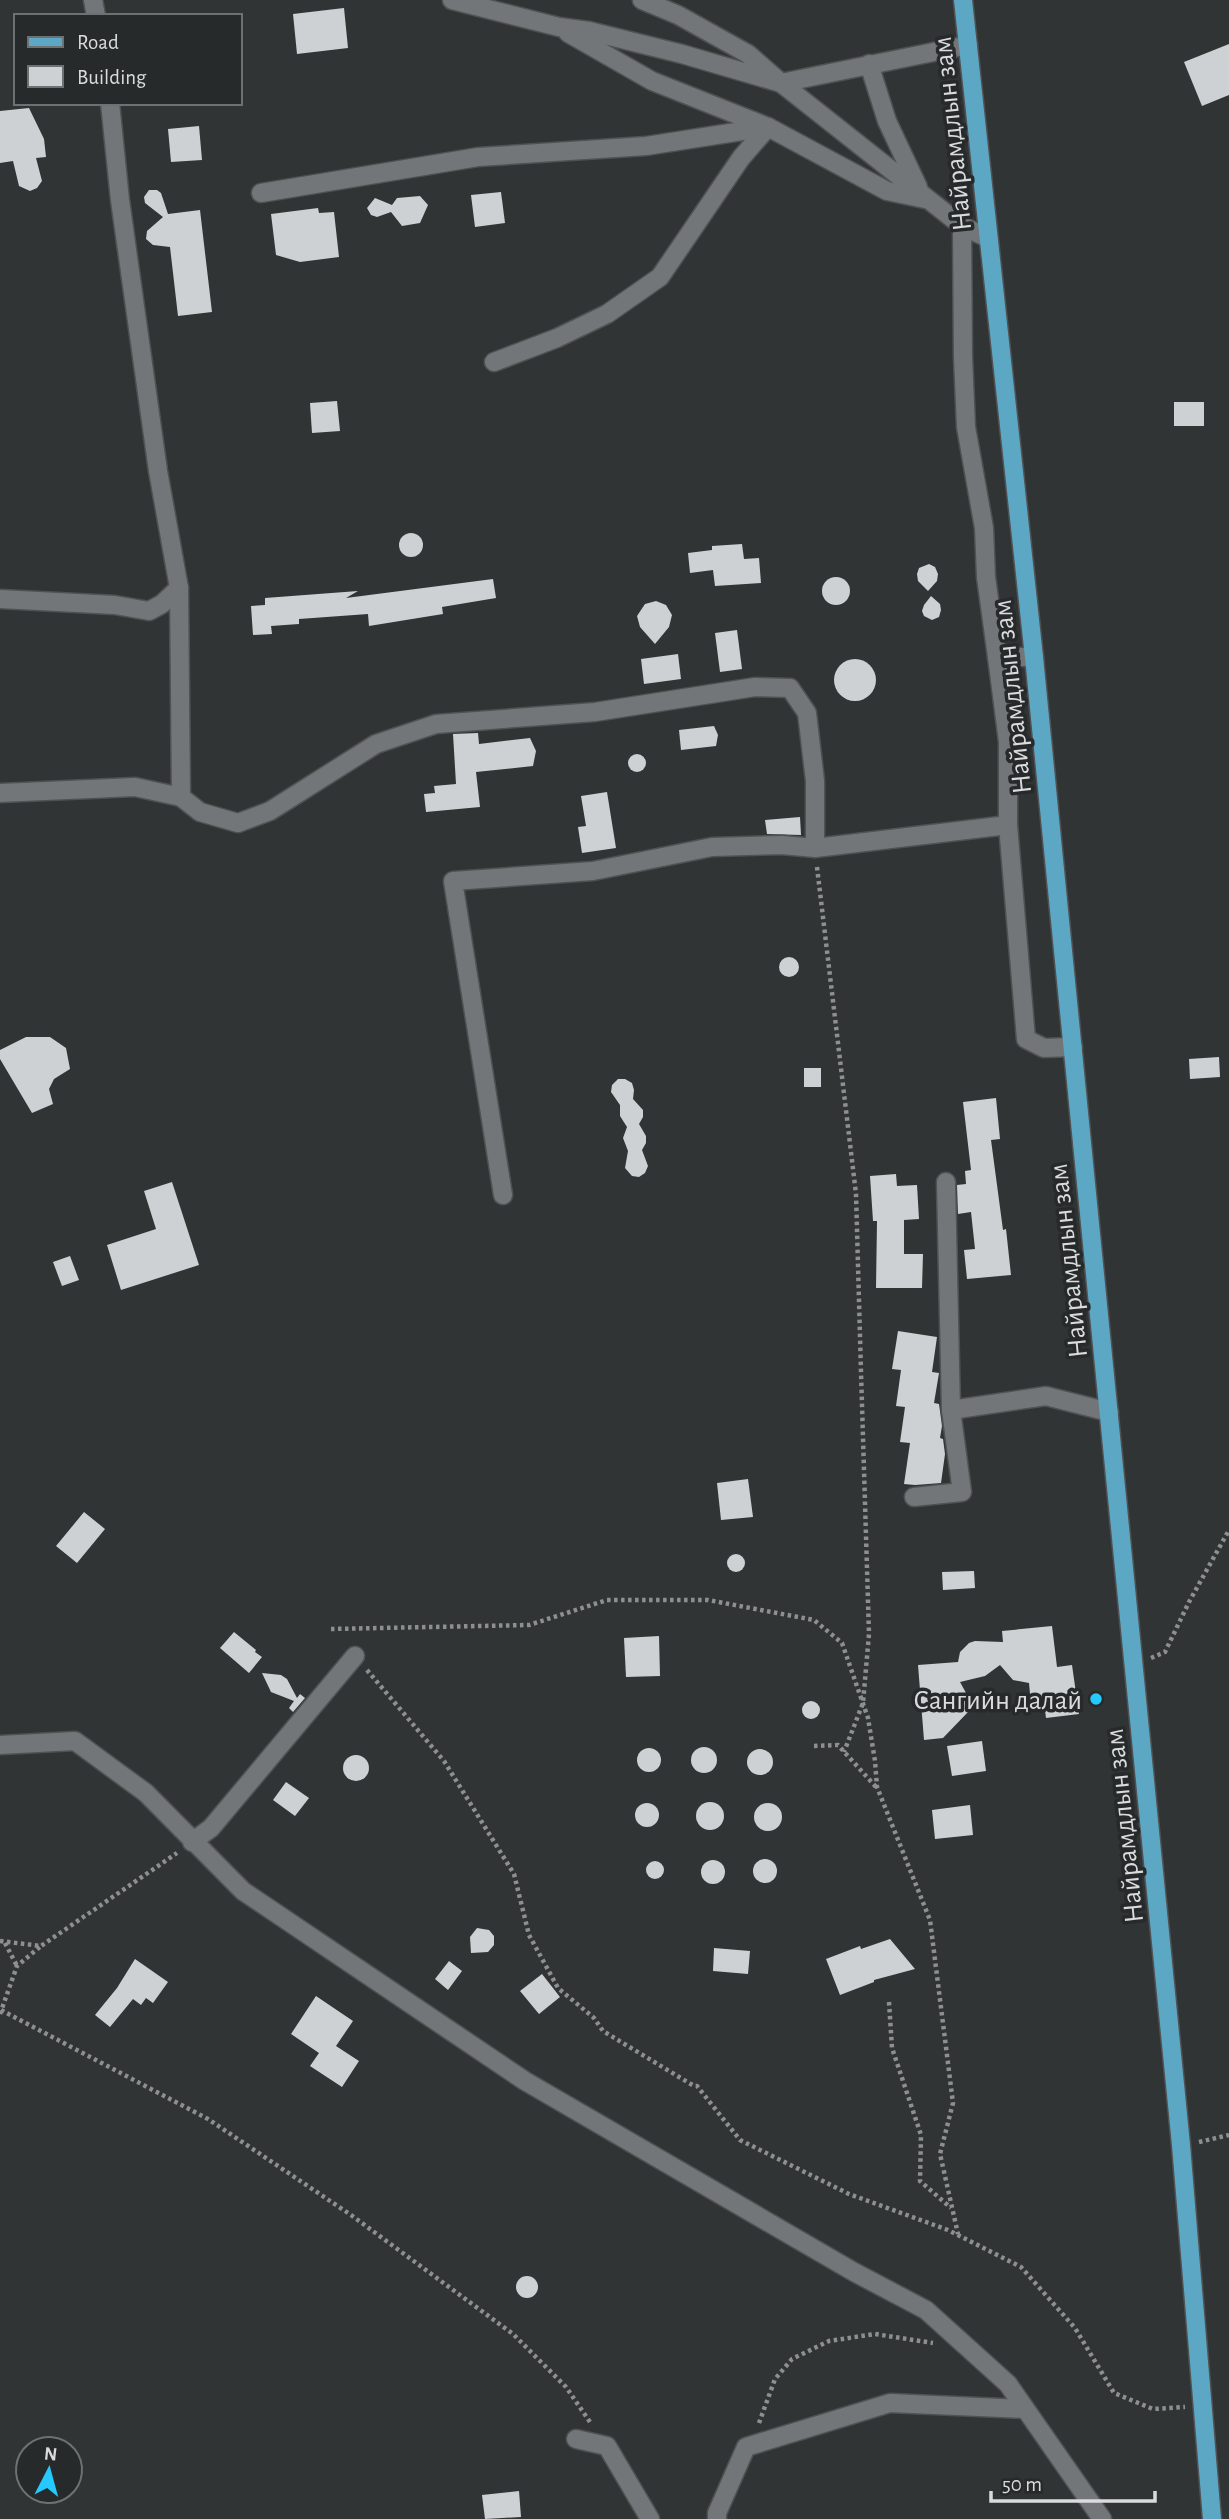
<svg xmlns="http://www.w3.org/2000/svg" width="1229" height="2519" viewBox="0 0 1229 2519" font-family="'Alegreya Sans',sans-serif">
  <rect width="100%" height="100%" fill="#313435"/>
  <!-- building -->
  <g fill="#ced1d3">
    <polygon points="344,8 348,48 297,54 293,14"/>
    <polygon points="1229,44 1229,95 1202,106 1184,62"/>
    <polygon points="29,108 44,139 46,157 36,158 42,181 37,188 30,191 19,186 13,161 0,163 0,111"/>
    <polygon points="199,126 202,160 171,162 168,129"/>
    <polygon points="149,190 157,190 161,193 168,214 200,210 212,312 178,316 170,247 153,245 146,239 147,231 163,217 145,203 144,197"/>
    <polygon points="501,192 505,223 475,227 471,195"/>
    <polygon points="420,196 428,205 420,223 402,226 391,212 377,217 371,215 367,208 375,198 392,205 397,198"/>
    <polygon points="318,208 319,213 334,212 339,257 300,262 276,255 271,214"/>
    <polygon points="337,401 340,431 312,433 310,403"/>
    <rect x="1174" y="402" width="30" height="24"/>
    <circle cx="411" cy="545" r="12"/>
    <polygon points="742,544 744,559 759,558 761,583 715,586 713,570 690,573 688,553 712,550 712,546"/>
    <polygon points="929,564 935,567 938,574 937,581 928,591 918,581 917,574 919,568"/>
    <circle cx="836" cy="591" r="14"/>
    <polygon points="493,579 496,598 442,607 443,614 369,626 368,614 299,619 299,624 271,626 272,634 253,635 251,606 265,605 265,598 358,591 346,598"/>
    <polygon points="931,596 940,604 941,610 939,617 932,620 924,616 922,611 924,605"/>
    <polygon points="656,601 666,605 672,615 669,627 655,644 640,627 637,616 645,604"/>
    <polygon points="737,630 742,669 720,672 715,633"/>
    <polygon points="678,654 681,679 644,684 641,659"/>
    <circle cx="855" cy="680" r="21"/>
    <polygon points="714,726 718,735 716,746 681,750 679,730"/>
    <polygon points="478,733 479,744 530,738 536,751 533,766 476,772 480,807 426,812 424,794 435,793 434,786 456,784 453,734"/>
    <circle cx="637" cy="763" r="9"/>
    <polygon points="607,792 616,848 582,853 578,827 586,826 581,796"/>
    <polygon points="800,817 801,835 767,834 765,820"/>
    <circle cx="789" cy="967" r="10"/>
    <polygon points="26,1037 50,1037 66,1048 70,1069 54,1079 49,1089 53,1104 32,1113 0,1059 0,1050"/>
    <polygon points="1219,1057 1220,1077 1190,1079 1189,1059"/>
    <rect x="804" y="1068" width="17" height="19"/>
    <polygon points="618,1079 625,1079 632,1083 634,1090 633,1099 643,1110 643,1117 639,1124 646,1136 646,1143 642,1150 648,1166 645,1173 639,1177 632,1176 625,1168 628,1151 623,1138 627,1127 620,1116 620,1105 611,1092 612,1085"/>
    <polygon points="996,1098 1000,1139 991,1140 1003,1230 1006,1229 1011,1275 967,1279 964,1250 975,1249 971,1212 958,1214 957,1185 966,1184 965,1171 971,1170 963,1102"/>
    <polygon points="896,1174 897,1186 917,1185 919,1219 904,1220 904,1254 923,1254 922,1288 876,1288 877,1221 873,1221 870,1176"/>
    <polygon points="172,1182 199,1265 121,1290 107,1245 156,1229 144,1191"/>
    <polygon points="70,1256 79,1280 62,1286 53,1262"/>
    <polygon points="898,1331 937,1337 932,1372 939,1373 934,1403 939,1404 942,1426 940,1438 943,1439 945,1454 941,1483 915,1485 904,1484 910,1443 900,1442 905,1407 896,1406 901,1370 892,1369"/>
    <polygon points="748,1479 753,1517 721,1520 717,1483"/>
    <polygon points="84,1512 105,1529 77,1563 56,1546"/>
    <circle cx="736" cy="1563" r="9"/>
    <polygon points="974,1571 975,1588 943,1590 942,1572"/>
    <polygon points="1052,1626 1057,1667 1072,1665 1079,1714 1046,1718 1044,1702 1031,1704 1029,1683 1013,1680 1000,1665 985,1676 960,1682 971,1702 969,1711 943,1738 924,1740 918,1665 958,1662 960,1652 969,1643 975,1641 1003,1642 1002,1631"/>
    <polygon points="234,1632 256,1650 255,1652 262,1657 249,1673 220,1648"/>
    <polygon points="659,1636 660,1676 626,1677 624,1638"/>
    <polygon points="262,1673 281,1675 287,1679 297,1698 300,1694 305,1698 293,1712 289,1708 294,1701 271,1692"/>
    <circle cx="811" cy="1710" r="9"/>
    <polygon points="982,1741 986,1771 952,1776 947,1746"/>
    <circle cx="704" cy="1760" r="13"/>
    <circle cx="649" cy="1760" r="12"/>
    <circle cx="760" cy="1762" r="13"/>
    <circle cx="356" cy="1768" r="13"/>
    <polygon points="286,1782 309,1798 295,1816 273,1800"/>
    <circle cx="710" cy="1816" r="14"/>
    <circle cx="768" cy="1817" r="14"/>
    <circle cx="647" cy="1815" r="12"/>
    <polygon points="970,1805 973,1835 935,1839 932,1810"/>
    <circle cx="765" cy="1871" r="12"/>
    <circle cx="713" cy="1872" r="12"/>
    <circle cx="655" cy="1870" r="9"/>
    <polygon points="477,1928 489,1930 494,1936 494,1945 488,1952 471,1953 470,1937"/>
    <polygon points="890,1939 915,1969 874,1980 874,1982 840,1995 826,1959 860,1946 861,1949"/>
    <polygon points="714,1948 750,1951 748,1974 713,1971"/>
    <polygon points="135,1959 168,1982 153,2003 146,1998 141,2005 133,1999 110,2027 95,2015 117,1988"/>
    <polygon points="449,1961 462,1971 448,1990 435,1979"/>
    <polygon points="542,1974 560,1997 539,2014 520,1991"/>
    <polygon points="316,1996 353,2021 336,2046 359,2061 342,2087 310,2066 319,2053 291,2034"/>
    <circle cx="527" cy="2287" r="11"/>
    <polygon points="519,2491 521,2517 485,2519 482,2495"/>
  </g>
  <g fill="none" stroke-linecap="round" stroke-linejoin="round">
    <!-- minor casing -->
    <g stroke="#4f5152" stroke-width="21">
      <g id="minor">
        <polyline points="93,0 96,16"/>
        <polyline points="452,0 559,27 589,31 682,54 781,83 962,226 988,238"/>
        <polyline points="642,0 678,15 748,54 781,83 968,45"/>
        <polyline points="568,33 652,81 768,127 887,191 925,199"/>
        <polyline points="869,64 887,121 918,187"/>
        <polyline points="110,103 120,200 158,471 179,588 181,797"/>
        <polyline points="261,193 478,157 646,146 768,127"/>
        <polyline points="962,226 963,357 966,427 984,528 986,577 997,657"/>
        <polyline points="494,362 557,338 607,314 660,277 741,158 768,127"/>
        <polyline points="0,599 115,605 149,611 162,604 179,588"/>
        <polyline points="1034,657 997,657 1008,742 1008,825 1026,1039 1044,1048 1073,1047"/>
        <polyline points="0,793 135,787 181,797 200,812 238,823 270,811 376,744 436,724 595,712 755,687 790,688 807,713 815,781 815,848"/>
        <polyline points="503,1195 453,881 593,871 712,847 782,845 815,848 1008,825"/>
        <polyline points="951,1410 1046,1396 1109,1412"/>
        <polyline points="914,1497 962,1492 951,1410 946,1182"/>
        <polyline points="0,1745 75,1741 146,1793 243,1891 525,2081 854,2272 926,2310 1008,2384 1102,2519"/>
        <polyline points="192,1842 211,1828 355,1656"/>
        <polyline points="576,2439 607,2446 650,2519"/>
        <polyline points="717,2519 717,2513 746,2447 890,2403 1025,2409"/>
      </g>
    </g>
    <!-- major casing -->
    <g stroke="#4f5152" stroke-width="21">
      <polyline id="major" points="963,0 1034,657 1181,2145 1212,2519"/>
    </g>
    <!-- path -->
    <g stroke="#8d8f90" stroke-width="4.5" stroke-dasharray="3.5 3.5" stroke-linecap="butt">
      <polyline points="817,867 856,1194 861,1372 869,1634 863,1703 844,1752"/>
      <polyline points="331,1629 529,1625 607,1600 708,1600 814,1620 842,1643 868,1718 875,1761 877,1787 930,1920 953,2103 940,2154 958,2234"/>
      <polyline points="1151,1658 1165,1652 1189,1602 1229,1530"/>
      <polyline points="367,1670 444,1761 514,1874 529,1935 558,1988 594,2018 603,2031 694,2086 697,2086 740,2140 849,2194 948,2230 1021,2267 1075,2328 1114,2393 1153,2409 1185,2407"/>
      <polyline points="814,1746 838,1745 876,1787"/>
      <polyline points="0,1941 41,1946 177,1853"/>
      <polyline points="5,1943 17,1966"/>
      <polyline points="889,2002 892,2048 921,2135 920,2181 951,2208"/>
      <polyline points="1,2010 208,2119 351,2215 513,2334 566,2387 590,2422"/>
      <polyline points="0,2014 17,1966 41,1946"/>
      <polyline points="1199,2142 1229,2135"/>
      <polyline points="759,2423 775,2379 792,2359 829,2341 875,2334 933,2343"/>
    </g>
    <!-- minor -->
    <use href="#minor" stroke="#737678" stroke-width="18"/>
    <!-- major -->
    <use href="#major" stroke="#5ca7c4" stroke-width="18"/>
  </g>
  <!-- markers -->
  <circle fill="#26c9fe" stroke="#272a2b" stroke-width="2.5" cx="1096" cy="1699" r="7"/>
  <g text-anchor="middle" stroke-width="7" stroke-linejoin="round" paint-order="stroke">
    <!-- street labels -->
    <g font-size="28" fill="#d9dbdc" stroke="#272a2b">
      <text transform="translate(951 134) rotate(-96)" y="10">Найрамдлын зам</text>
      <text transform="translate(1011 697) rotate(-96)" y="10">Найрамдлын зам</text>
      <text transform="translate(1067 1261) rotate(-96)" y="10">Найрамдлын зам</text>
      <text transform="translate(1123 1826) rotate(-96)" y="10">Найрамдлын зам</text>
    </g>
    <!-- poi labels -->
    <g font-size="28" fill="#d9dbdc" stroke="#272a2b" text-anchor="end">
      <text x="1082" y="1709">Сангийн далай</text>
    </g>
  </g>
  <!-- legend -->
  <rect x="14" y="14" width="228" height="91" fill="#272a2b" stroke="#6e7172" stroke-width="2"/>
  <rect x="28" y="37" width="35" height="10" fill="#5ca7c4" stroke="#6e7172" stroke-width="2"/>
  <text x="77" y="49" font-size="21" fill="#d9dbdc">Road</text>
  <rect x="28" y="66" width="35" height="21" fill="#ced1d3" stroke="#6e7172" stroke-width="2"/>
  <text x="77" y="84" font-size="21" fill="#d9dbdc">Building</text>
  <!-- north arrow -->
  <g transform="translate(49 2470) rotate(6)"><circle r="33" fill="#272a2b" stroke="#6e7172" stroke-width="2"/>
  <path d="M0-5L12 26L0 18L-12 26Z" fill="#26c9fe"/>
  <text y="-10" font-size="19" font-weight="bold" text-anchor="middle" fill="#d9dbdc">N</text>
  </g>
  <!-- scale -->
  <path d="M991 2491v10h164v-10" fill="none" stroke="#d9dbdc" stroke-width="3.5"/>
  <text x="1002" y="2491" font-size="21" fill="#d9dbdc" stroke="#272a2b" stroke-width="5" paint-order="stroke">50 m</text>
</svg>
